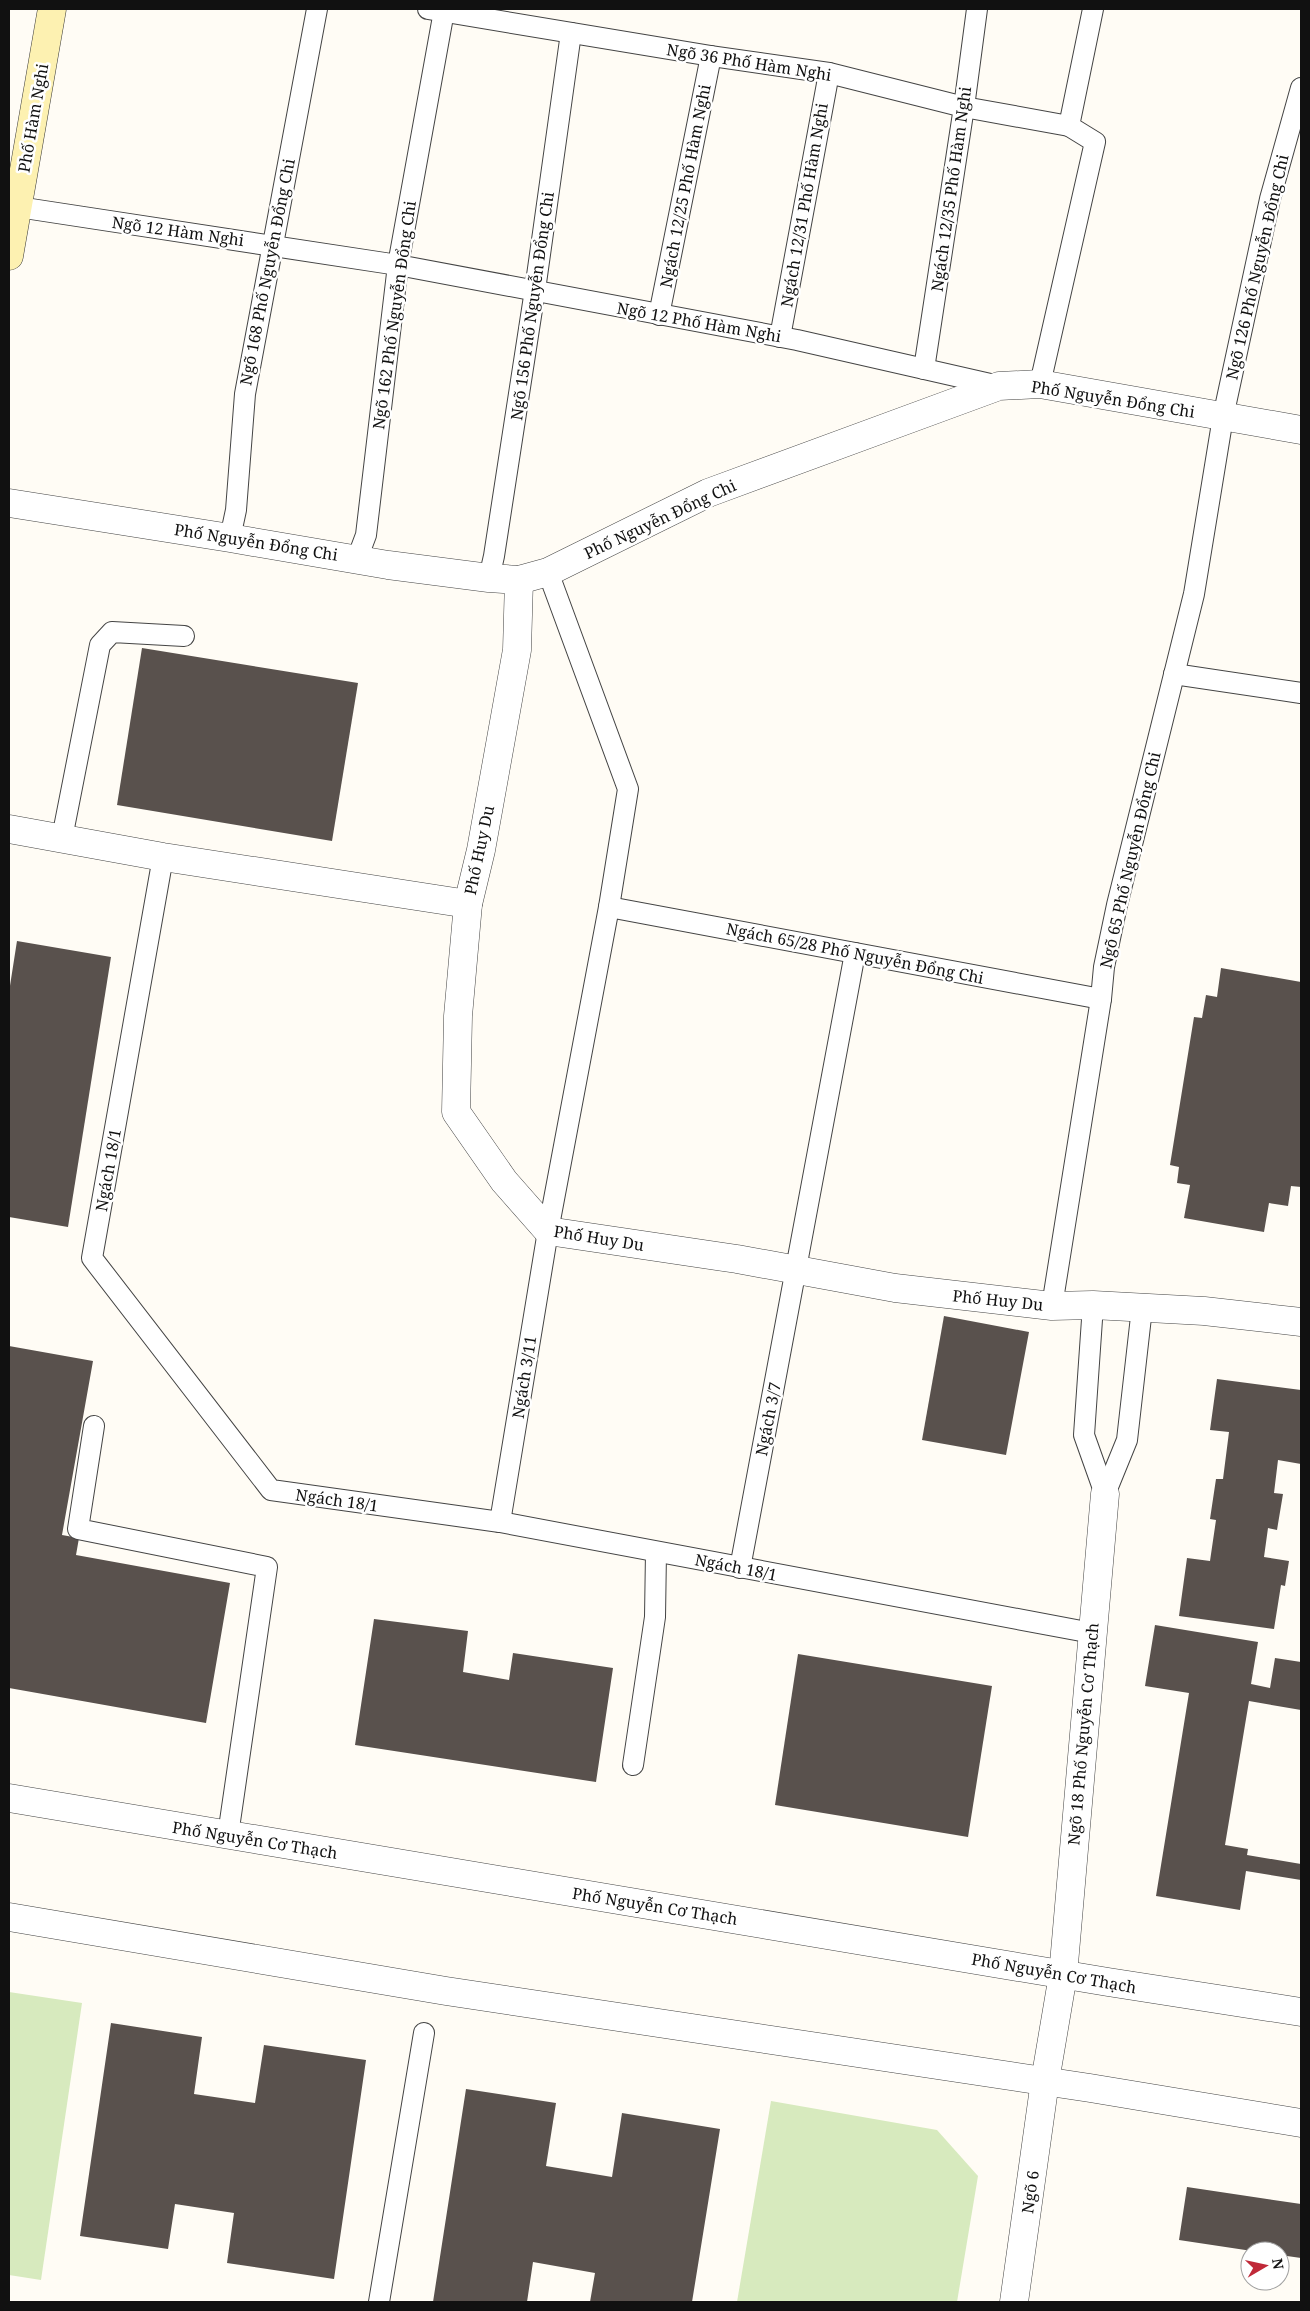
<svg xmlns="http://www.w3.org/2000/svg" width="1310" height="2311" viewBox="0 0 1310 2311" font-family="'Noto Serif',serif">
  <rect width="100%" height="100%" fill="#fffcf5"/>
  <!-- green -->
  <g fill="#d7eabe">
    <polygon points="9,1992 82,2003 41,2280 9,2275"/>
    <polygon points="771,2101 937,2130 978,2176 957,2302 737,2302"/>
  </g>
  <!-- building -->
  <g fill="#59514d">
    <polygon points="142,648 358,683 332,841 117,805"/>
    <polygon points="17,941 111,957 68,1227 9,1217 9,992"/>
    <polygon points="1221,968 1301,982 1301,1187 1291,1186 1288,1206 1269,1203 1264,1232 1184,1218 1190,1185 1177,1183 1179,1167 1170,1165 1194,1017 1202,1018 1206,995 1217,997"/>
    <polygon points="944,1316 1029,1332 1006,1455 922,1440"/>
    <polygon points="9,1346 93,1361 62,1535 79,1538 76,1555 230,1583 206,1723 9,1688"/>
    <polygon points="1217,1379 1301,1390 1301,1464 1278,1460 1274,1493 1283,1494 1277,1530 1268,1528 1264,1557 1289,1561 1285,1586 1281,1585 1274,1629 1179,1616 1187,1558 1210,1561 1216,1520 1210,1519 1216,1479 1223,1479 1229,1432 1210,1430"/>
    <polygon points="374,1619 468,1631 463,1672 509,1680 513,1653 613,1668 596,1782 355,1745"/>
    <polygon points="1155,1625 1258,1642 1251,1684 1270,1688 1275,1658 1301,1662 1301,1710 1249,1701 1225,1845 1248,1849 1247,1855 1301,1864 1301,1880 1246,1871 1240,1910 1156,1896 1189,1693 1145,1686"/>
    <polygon points="798,1654 992,1686 968,1837 775,1805"/>
    <polygon points="111,2023 202,2037 194,2094 255,2103 264,2045 366,2060 334,2279 227,2263 234,2213 175,2204 168,2249 80,2236"/>
    <polygon points="466,2089 556,2103 546,2166 612,2177 622,2113 720,2129 692,2302 590,2302 595,2273 533,2262 527,2302 433,2302"/>
    <polygon points="1187,2187 1301,2204 1301,2258 1280,2255 1280,2251 1252,2251 1179,2240"/>
  </g>
  <g fill="none" stroke-linecap="round" stroke-linejoin="round">
    <!-- service casing -->
    <g stroke="#444" stroke-width="22">
      <g id="service">
        <polyline points="428,9 711,56 829,73 964,107 1069,126"/>
        <polyline points="18,207 398,265 797,340 999,386"/>
        <polyline points="659,315 711,56"/>
        <polyline points="780,337 829,73"/>
        <polyline points="924,369 964,107 977,9"/>
        <polyline points="1040,384 1095,142 1069,126 1093,9"/>
        <polyline points="230,538 236,510 245,394 317,9"/>
        <polyline points="357,559 366,535 398,265 444,11"/>
        <polyline points="489,578 494,556 535,290 571,33"/>
        <polyline points="1174,674 1301,693"/>
        <polyline points="62,838 100,645 112,632 184,636"/>
        <polyline points="163,857 92,1258 271,1490 500,1522 1092,1633"/>
        <polyline points="609,907 1101,999"/>
        <polyline points="1093,1305 1084,1435 1105,1494"/>
        <polyline points="1052,1306 1101,999 1104,967 1117,905 1194,594 1223,417 1270,199 1301,88"/>
        <polyline points="94,1426 78,1529 267,1567 228,1835"/>
        <polyline points="1105,1494 1127,1440 1142,1308"/>
        <polyline points="500,1522 548,1231 609,907 628,789 548,572"/>
        <polyline points="740,1568 855,953"/>
        <polyline points="633,1765 655,1617 656,1552"/>
        <polyline points="379,2302 424,2033"/>
      </g>
    </g>
    <!-- minor casing -->
    <g stroke="#444" stroke-width="29">
      <g id="minor">
        <polyline points="9,503 230,538 388,565 489,578 519,580 548,572 708,493 999,386 1040,384 1301,430"/>
        <polyline points="519,580 517,650 481,850 468,904 458,1016 456,1112 504,1181 548,1231 737,1259 895,1288 1052,1306 1093,1305 1204,1311 1301,1322"/>
        <polyline points="9,829 163,857 468,904"/>
        <polyline points="1063,1975 1105,1494"/>
        <polyline points="1014,2302 1045,2081"/>
      </g>
    </g>
    <!-- tertiary casing -->
    <g stroke="#444" stroke-width="29">
      <g id="tertiary">
        <polyline points="9,1798 1108,1982 1301,2012"/>
        <polyline points="9,1917 446,1991 1090,2088 1301,2123"/>
        <polyline points="1045,2081 1063,1975"/>
      </g>
    </g>
    <!-- secondary casing -->
    <g stroke="#333" stroke-width="29">
      <polyline id="secondary" points="9,256 52,9"/>
    </g>
    <!-- service -->
    <use href="#service" stroke="#fff" stroke-width="20"/>
    <!-- minor -->
    <use href="#minor" stroke="#fff" stroke-width="28"/>
    <!-- tertiary -->
    <use href="#tertiary" stroke="#fff" stroke-width="28"/>
    <!-- secondary -->
    <use href="#secondary" stroke="#fdf1b1" stroke-width="28"/>
  </g>
  <g text-anchor="middle" stroke-width="5" stroke-linejoin="round" paint-order="stroke">
    <!-- street labels -->
    <g font-size="16" fill="#111" stroke="#fff">
      <text transform="translate(749 62) rotate(9)" y="6">Ngõ 36 Phố Hàm Nghi</text>
      <text transform="translate(33 118) rotate(-80)" y="6">Phố Hàm Nghi</text>
      <text transform="translate(685 186) rotate(-79)" y="6">Ngách 12/25 Phố Hàm Nghi</text>
      <text transform="translate(951 189) rotate(-82)" y="6">Ngách 12/35 Phố Hàm Nghi</text>
      <text transform="translate(804 205) rotate(-80)" y="6">Ngách 12/31 Phố Hàm Nghi</text>
      <text transform="translate(178 231) rotate(8)" y="6">Ngõ 12 Hàm Nghi</text>
      <text transform="translate(1257 267) rotate(-77)" y="6">Ngõ 126 Phố Nguyễn Đổng Chi</text>
      <text transform="translate(267 272) rotate(-79)" y="6">Ngõ 168 Phố Nguyễn Đổng Chi</text>
      <text transform="translate(532 306) rotate(-82)" y="6">Ngõ 156 Phố Nguyễn Đổng Chi</text>
      <text transform="translate(394 315) rotate(-82)" y="6">Ngõ 162 Phố Nguyễn Đổng Chi</text>
      <text transform="translate(699 322) rotate(10)" y="6">Ngõ 12 Phố Hàm Nghi</text>
      <text transform="translate(1113 399) rotate(9)" y="6">Phố Nguyễn Đổng Chi</text>
      <text transform="translate(660 519) rotate(-25)" y="6">Phố Nguyễn Đổng Chi</text>
      <text transform="translate(256 542) rotate(9)" y="6">Phố Nguyễn Đổng Chi</text>
      <text transform="translate(479 850) rotate(-78)" y="6">Phố Huy Du</text>
      <text transform="translate(1130 860) rotate(-77)" y="6">Ngõ 65 Phố Nguyễn Đổng Chi</text>
      <text transform="translate(855 953) rotate(11)" y="6">Ngách 65/28 Phố Nguyễn Đổng Chi</text>
      <text transform="translate(108 1170) rotate(-80)" y="6">Ngách 18/1</text>
      <text transform="translate(599 1238) rotate(9)" y="6">Phố Huy Du</text>
      <text transform="translate(998 1300) rotate(6)" y="6">Phố Huy Du</text>
      <text transform="translate(524 1377) rotate(-81)" y="6">Ngách 3/11</text>
      <text transform="translate(768 1419) rotate(-79)" y="6">Ngách 3/7</text>
      <text transform="translate(337 1500) rotate(8)" y="6">Ngách 18/1</text>
      <text transform="translate(736 1567) rotate(11)" y="6">Ngách 18/1</text>
      <text transform="translate(1083 1734) rotate(-85)" y="6">Ngõ 18 Phố Nguyễn Cơ Thạch</text>
      <text transform="translate(255 1840) rotate(9)" y="6">Phố Nguyễn Cơ Thạch</text>
      <text transform="translate(655 1906) rotate(9)" y="6">Phố Nguyễn Cơ Thạch</text>
      <text transform="translate(1054 1973) rotate(10)" y="6">Phố Nguyễn Cơ Thạch</text>
      <text transform="translate(1030 2192) rotate(-82)" y="6">Ngõ 6</text>
    </g>
  </g>
  <!-- border -->
  <rect width="1310" height="2311" fill="none" stroke="#111111" stroke-width="20"/>
  <!-- north arrow -->
  <g transform="translate(1265 2266) rotate(81)"><circle r="24" fill="#ffffff" stroke="#a0a0a0"/>
  <path d="M0-4L9 19L0 12L-9 19Z" fill="#c02939"/>
  <text y="-8" font-size="14" font-weight="bold" text-anchor="middle" fill="#111111">N</text>
  </g>
</svg>
